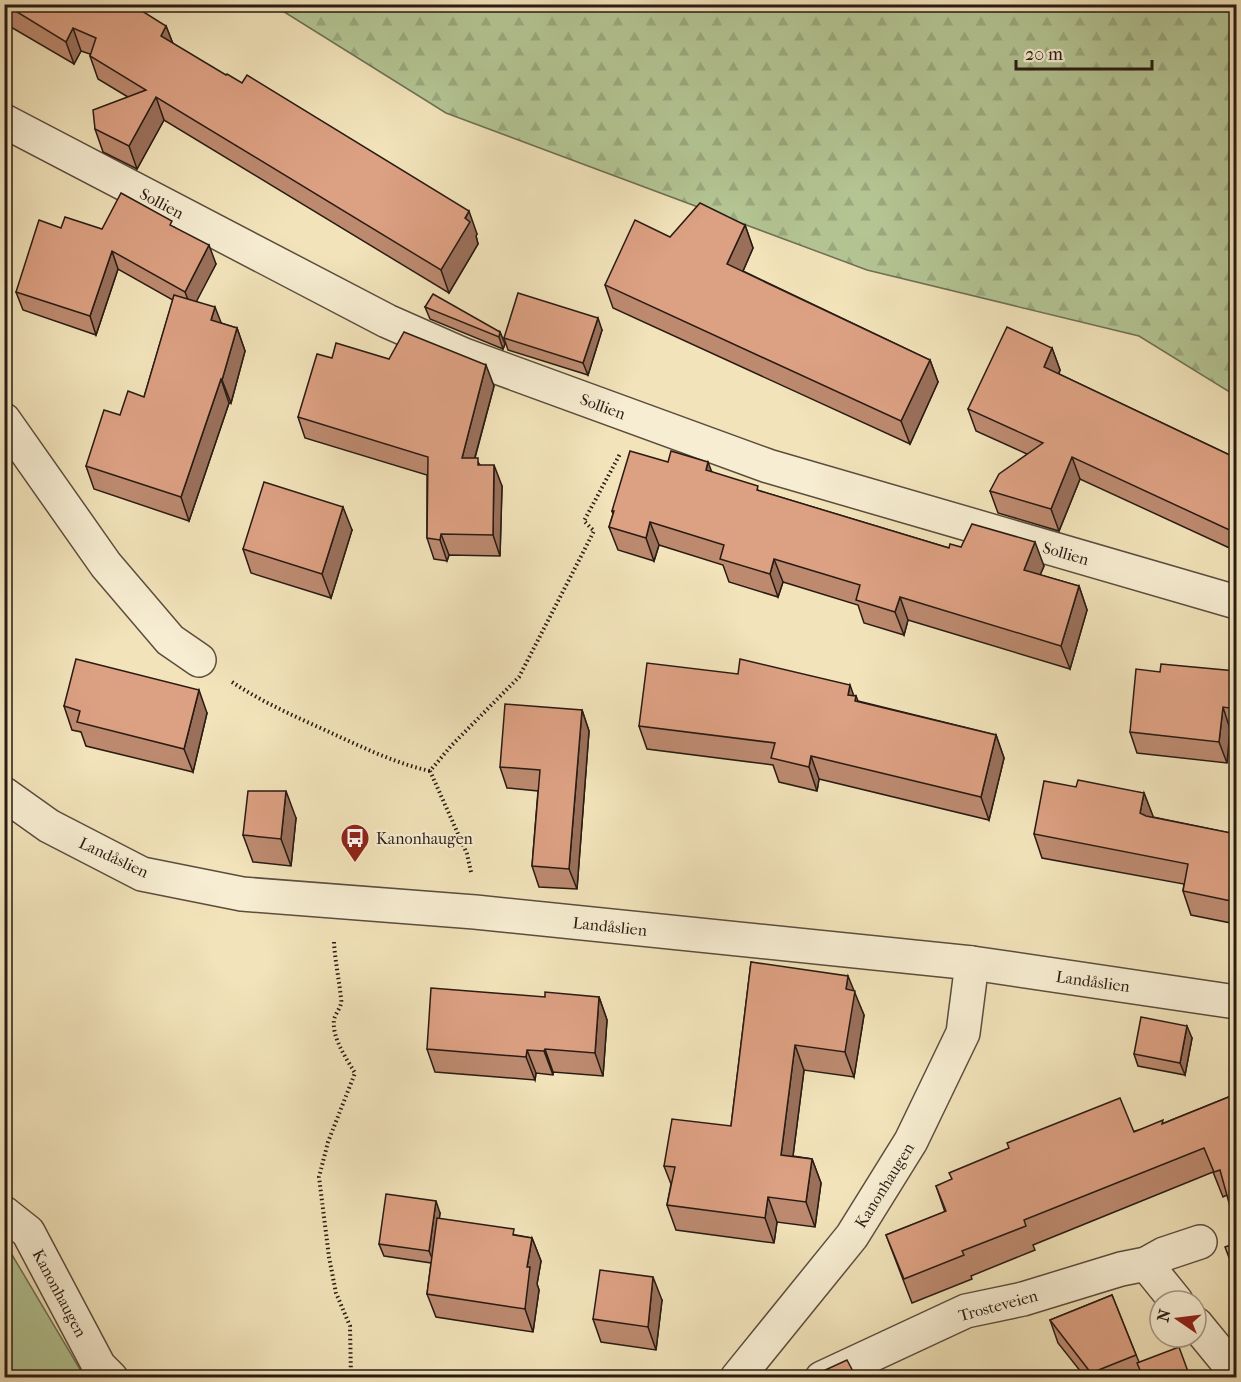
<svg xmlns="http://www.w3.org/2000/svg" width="1241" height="1382" viewBox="0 0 1241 1382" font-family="'IM FELL French Canon',serif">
  <defs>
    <pattern id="forest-firs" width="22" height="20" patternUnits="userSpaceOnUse" patternTransform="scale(1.5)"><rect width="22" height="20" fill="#b4c594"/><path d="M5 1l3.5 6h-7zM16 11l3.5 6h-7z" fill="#9ba97f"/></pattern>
  </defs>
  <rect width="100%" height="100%" fill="#f2e3ba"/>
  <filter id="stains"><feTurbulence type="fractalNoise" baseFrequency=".00333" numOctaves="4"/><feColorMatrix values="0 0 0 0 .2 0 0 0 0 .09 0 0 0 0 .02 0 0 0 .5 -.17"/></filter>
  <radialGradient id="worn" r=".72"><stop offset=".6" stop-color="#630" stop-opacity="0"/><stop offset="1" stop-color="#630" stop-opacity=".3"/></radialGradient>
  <!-- green -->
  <polygon fill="#b4c594" stroke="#6e7054" stroke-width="1.5" points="5,1243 84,1376 82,1377 5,1377"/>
  <!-- forest -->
  <polygon fill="url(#forest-firs)" stroke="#6e7054" stroke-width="1.5" points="273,5 1236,5 1236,396 1139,336 867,270 446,113"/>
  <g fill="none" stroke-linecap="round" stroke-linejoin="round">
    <!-- minor casing -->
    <g stroke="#5b4d3d" stroke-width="36">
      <g id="minor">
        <polyline points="4,121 387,321 464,355 768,466 1236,602"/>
        <polyline points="4,420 106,565 170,640 199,660"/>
        <polyline points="4,794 49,826 142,874 242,894 475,912 972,963 1236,1002"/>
        <polyline points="4,1213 28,1232 99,1366 111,1378"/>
        <polyline points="1146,1264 1176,1301"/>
        <polyline points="1196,1324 1228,1363 1236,1370"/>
        <polyline points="737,1378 852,1236 911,1141 963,1033 972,963"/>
        <polyline points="822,1378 966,1311 1023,1299 1121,1269 1146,1264 1164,1254 1200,1242"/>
      </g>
    </g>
    <!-- path -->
    <g stroke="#291b13" stroke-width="4" stroke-dasharray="1.5 3" stroke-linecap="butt">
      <path d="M232 682C262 702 294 716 327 731 360 746 394 763 430 771"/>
      <polyline points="471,872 467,854 430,771 451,746 519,677 594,531 584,521 620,454"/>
      <path d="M334 942C335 961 339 979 341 998 343 1006 335 1013 334 1020 332 1038 346 1058 355 1073L328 1142 319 1177 329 1257 336 1293 350 1326 351 1378"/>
    </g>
    <!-- minor -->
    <use href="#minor" stroke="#f7edd2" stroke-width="33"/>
  </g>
  <!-- wall -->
  <g fill="#bd8a70" stroke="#291b13" stroke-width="1.5">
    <polygon points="4,4 166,26 173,44 477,234 476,236 478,244 449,293 164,120 137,169 103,152 95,129 128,97 98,79 90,56 90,54 81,51 74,64 4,23"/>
    <polygon points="745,225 753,248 743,271 930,360 938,382 910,444 613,308 605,285 670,237"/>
    <polygon points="174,227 216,264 196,301 221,323 237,328 245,351 231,403 229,403 189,521 94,489 86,466 120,415 144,397 173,300 118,269 96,335 23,310 16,292 61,228 102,229"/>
    <polygon points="425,307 500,332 505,344 503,349 430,319"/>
    <polygon points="602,330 588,375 508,350 504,338"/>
    <polygon points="1052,348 1060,370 1059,374 1236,458 1236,551 1080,479 1059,531 998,513 990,491 1027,454 976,431 968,409"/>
    <polygon points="332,358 389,359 494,386 475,458 480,465 502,486 500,556 449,555 447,561 434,559 427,538 427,475 305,438 298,417"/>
    <polygon points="668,462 712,472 760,491 949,548 961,547 1044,566 1040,575 1079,586 1087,610 1070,669 908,620 904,635 864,623 858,605 783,582 778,597 729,582 723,565 659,545 654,561 618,550 609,527 613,514 612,511"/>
    <polygon points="352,530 331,598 251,573 243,549"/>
    <polygon points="1236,671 1236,729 1230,729 1227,763 1137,753 1130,732 1160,672"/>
    <polygon points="854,696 858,701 996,735 1004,758 989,820 819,779 817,791 779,782 773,765 647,749 639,726"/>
    <polygon points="64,706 207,713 193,772 86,746 81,732 72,730"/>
    <polygon points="582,710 589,731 577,889 539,887 532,866 538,791 507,788 500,767"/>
    <polygon points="1076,787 1144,793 1153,817 1236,834 1236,924 1191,915 1183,891 1184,884 1042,858 1034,834"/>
    <polygon points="296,818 291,866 253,862 243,835"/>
    <polygon points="751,962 853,991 864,1015 854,1077 804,1070 793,1156 812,1159 821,1183 815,1227 777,1222 774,1243 676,1230 667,1205 671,1184 664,1166 731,1126"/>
    <polygon points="545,997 599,997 607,1020 603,1076 553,1072 553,1075 536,1073 535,1080 435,1072 427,1049"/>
    <polygon points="1192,1038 1185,1075 1138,1066 1134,1054"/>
    <polygon points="1236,1094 1227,1195 1223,1197 1213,1172 1033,1245 1035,1250 971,1276 972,1279 912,1303 886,1235 945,1212 936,1186 1164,1123"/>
    <polygon points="440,1213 439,1219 516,1235 532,1238 541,1261 537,1284 539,1290 533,1332 436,1317 427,1294 431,1263 384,1256 379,1244"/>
    <polygon points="1112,1295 1139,1362 1190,1377 1085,1377 1058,1343 1050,1320"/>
    <polygon points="662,1300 656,1350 601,1342 593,1319"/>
  </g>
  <!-- shaded-wall -->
  <g fill="#9a705b" stroke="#291b13" stroke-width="1.5">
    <polygon points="166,26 175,49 161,36"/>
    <polygon points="73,28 81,51 74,64 66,42"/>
    <polygon points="156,97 164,120 137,169 129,146"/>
    <polygon points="4,169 9,182 4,191"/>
    <polygon points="469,211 477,234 476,236 478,244 449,293 441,270"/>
    <polygon points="745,225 753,248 736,287 727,264"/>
    <polygon points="209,245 216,264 192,310 185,292"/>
    <polygon points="112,251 118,269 96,335 90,316"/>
    <polygon points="215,307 224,330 211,320"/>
    <polygon points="598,318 602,330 588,375 583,363"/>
    <polygon points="237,328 245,351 231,403 222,380"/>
    <polygon points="500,332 505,344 503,349 499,337"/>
    <polygon points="1052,348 1060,370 1052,389 1044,367"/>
    <polygon points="930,360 938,382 910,444 901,421"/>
    <polygon points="486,365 494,386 469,479 462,458"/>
    <polygon points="221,379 229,403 189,521 181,497"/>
    <polygon points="1072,457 1080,479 1059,531 1051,509"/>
    <polygon points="708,462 717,486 706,470"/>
    <polygon points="494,465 502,486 500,556 493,535"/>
    <polygon points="343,507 352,530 331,598 322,574"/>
    <polygon points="650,522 659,545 654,561 646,538"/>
    <polygon points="441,534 449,555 447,561 440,540"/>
    <polygon points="1035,542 1044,566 1032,593 1024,570"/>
    <polygon points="774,559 783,582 778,597 770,574"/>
    <polygon points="1079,586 1087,610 1070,669 1061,646"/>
    <polygon points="900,597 908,620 904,635 895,612"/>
    <polygon points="850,685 855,699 856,696 865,719 848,695"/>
    <polygon points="199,690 207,713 193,772 184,749"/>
    <polygon points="1223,707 1230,729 1227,763 1219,742"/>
    <polygon points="582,710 589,731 577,889 569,869"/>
    <polygon points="996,735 1004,758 989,820 981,797"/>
    <polygon points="811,756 819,779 817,791 809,767"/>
    <polygon points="286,791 296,818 291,866 281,839"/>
    <polygon points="1144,793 1153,816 1149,837 1140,813"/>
    <polygon points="848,976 864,1015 854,1077 845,1052 846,989"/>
    <polygon points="599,997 607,1020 603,1076 595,1053"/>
    <polygon points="1187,1026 1192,1038 1185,1075 1180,1063"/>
    <polygon points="795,1045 804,1070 790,1179 781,1155"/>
    <polygon points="545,1049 553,1072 553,1075 544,1051"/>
    <polygon points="527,1050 536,1073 535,1080 526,1057"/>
    <polygon points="812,1159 821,1183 815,1227 806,1202"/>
    <polygon points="768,1197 777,1222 774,1243 765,1218"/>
    <polygon points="436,1201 440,1213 434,1263 429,1251"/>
    <polygon points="532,1238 541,1261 537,1284 539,1290 533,1332 525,1309 527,1267"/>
    <polygon points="653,1277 662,1300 656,1350 648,1327"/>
  </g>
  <!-- building -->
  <g fill="#dca082" stroke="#291b13" stroke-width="1.5">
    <polygon points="4,4 131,4 166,26 161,36 226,75 227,74 242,83 247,75 469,211 465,218 470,222 441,270 156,97 129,146 95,129 93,110 146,90 90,56 96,38 73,28 66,42"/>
    <polygon points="121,193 172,221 170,225 209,245 185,292 112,251 90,316 16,292 39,220 61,228 65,217 102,229"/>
    <polygon points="700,203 745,225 727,264 930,360 901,421 605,285 635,220 670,237"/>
    <polygon points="518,293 598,318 583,363 504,338"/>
    <polygon points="433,294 500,332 499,337 425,307"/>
    <polygon points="174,295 215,307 211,320 237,328 222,380 221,379 181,497 86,466 104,410 120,415 128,391 144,397"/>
    <polygon points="1007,327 1052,348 1044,367 1236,458 1236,533 1072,457 1051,509 990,491 999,474 1043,443 968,409"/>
    <polygon points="404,332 486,365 462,458 478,458 478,465 494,465 493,535 441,534 440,540 427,538 428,457 298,417 317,354 332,358 336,343 389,359"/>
    <polygon points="630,451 668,462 671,451 708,462 706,470 758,486 757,490 949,548 950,544 961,547 972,524 1035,542 1024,570 1079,586 1061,646 900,597 895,612 856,600 860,585 774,559 770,574 720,559 724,545 650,522 646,538 609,527 614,511 612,511"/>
    <polygon points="264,482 343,507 322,574 243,549"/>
    <polygon points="76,659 199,690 184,749 77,722 80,711 64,706"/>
    <polygon points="740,659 850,685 848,695 856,696 855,701 996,735 981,797 811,756 809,767 771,758 775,743 639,726 647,663 738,674"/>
    <polygon points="1161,664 1236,671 1236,709 1223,707 1219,742 1130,732 1136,669 1160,672"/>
    <polygon points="505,704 582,710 569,869 532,866 540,770 500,767"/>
    <polygon points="1078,780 1144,793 1140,813 1146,816 1236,834 1236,902 1183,891 1188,864 1034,834 1044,781 1076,787"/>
    <polygon points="248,791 286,791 281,839 243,835"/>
    <polygon points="751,962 848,976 846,989 855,991 845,1052 795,1045 781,1155 812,1159 806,1202 768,1197 765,1218 667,1205 675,1167 664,1166 672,1119 731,1126"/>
    <polygon points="431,988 545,997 545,992 599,997 595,1053 545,1049 544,1051 527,1050 526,1057 427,1049"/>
    <polygon points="1141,1017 1187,1026 1180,1063 1134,1054"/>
    <polygon points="1236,1094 1236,1228 1220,1170 1214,1172 1204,1148 1024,1220 1026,1226 962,1251 964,1255 904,1279 886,1235 946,1211 936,1186 952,1179 949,1173 1009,1148 1007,1143 1120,1098 1134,1132 1163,1120 1162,1124"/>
    <polygon points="386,1194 436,1201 429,1251 379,1244"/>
    <polygon points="437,1218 514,1229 513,1235 532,1238 527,1267 530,1267 525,1309 427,1294"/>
    <polygon points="1236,1243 1236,1276 1225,1247"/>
    <polygon points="600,1270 653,1277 648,1327 593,1319"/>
    <polygon points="1112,1295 1136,1355 1091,1373 1050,1320"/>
    <polygon points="1179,1347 1190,1377 1143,1377 1137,1363"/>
    <polygon points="847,1360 856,1377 810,1377 808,1372 821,1372"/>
    <polygon points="381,1373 426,1374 426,1377 381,1377"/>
  </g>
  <!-- icons -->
  <defs>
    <g id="bus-pin" transform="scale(1.5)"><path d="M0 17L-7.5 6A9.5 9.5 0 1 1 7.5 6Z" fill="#8f2418" stroke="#f7edd2"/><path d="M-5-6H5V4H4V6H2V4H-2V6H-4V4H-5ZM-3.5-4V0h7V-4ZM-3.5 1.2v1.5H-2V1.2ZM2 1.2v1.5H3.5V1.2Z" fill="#fff"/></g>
  </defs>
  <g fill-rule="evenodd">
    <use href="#bus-pin" x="355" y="838"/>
  </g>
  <g text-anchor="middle" stroke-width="4.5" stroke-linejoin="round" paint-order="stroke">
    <!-- street labels -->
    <g font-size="16" fill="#291b13" stroke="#f7edd2">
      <text transform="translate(162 203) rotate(28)" y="6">Sollien</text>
      <text transform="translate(603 406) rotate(20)" y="6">Sollien</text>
      <text transform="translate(1066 553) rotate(16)" y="6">Sollien</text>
      <text transform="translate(114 857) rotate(25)" y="6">Landåslien</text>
      <text transform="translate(610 926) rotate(6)" y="6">Landåslien</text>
      <text transform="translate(1093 981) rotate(8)" y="6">Landåslien</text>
      <text transform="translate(884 1185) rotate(-58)" y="6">Kanonhaugen</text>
      <text transform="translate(60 1293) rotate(62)" y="6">Kanonhaugen</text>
      <text transform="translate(998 1305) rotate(-15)" y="6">Trosteveien</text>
    </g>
    <!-- poi labels -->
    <g font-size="16" fill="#291b13" stroke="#f7edd2" text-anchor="start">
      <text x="376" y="844">Kanonhaugen</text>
    </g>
  </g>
  <!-- margin -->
  <rect width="1241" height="1382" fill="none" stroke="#f2e3ba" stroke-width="24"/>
  <rect x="6" y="6" width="1229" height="1370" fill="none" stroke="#291b13" stroke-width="3"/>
  <rect x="12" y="12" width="1217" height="1358" fill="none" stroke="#291b13" stroke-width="1.5"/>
  <!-- north arrow -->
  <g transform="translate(1178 1319) rotate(284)"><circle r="28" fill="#f7edd2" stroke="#a59986" stroke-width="1.5"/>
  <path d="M0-4.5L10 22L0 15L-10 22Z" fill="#8f2418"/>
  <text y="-9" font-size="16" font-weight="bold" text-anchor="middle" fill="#291b13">N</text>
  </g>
  <!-- scale -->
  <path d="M1016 60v9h136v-9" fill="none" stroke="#291b13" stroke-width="3"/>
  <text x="1025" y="60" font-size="18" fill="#291b13" stroke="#f7edd2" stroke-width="4.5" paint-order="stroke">20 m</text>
  <rect width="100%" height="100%" filter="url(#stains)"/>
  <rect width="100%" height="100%" fill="url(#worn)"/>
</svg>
